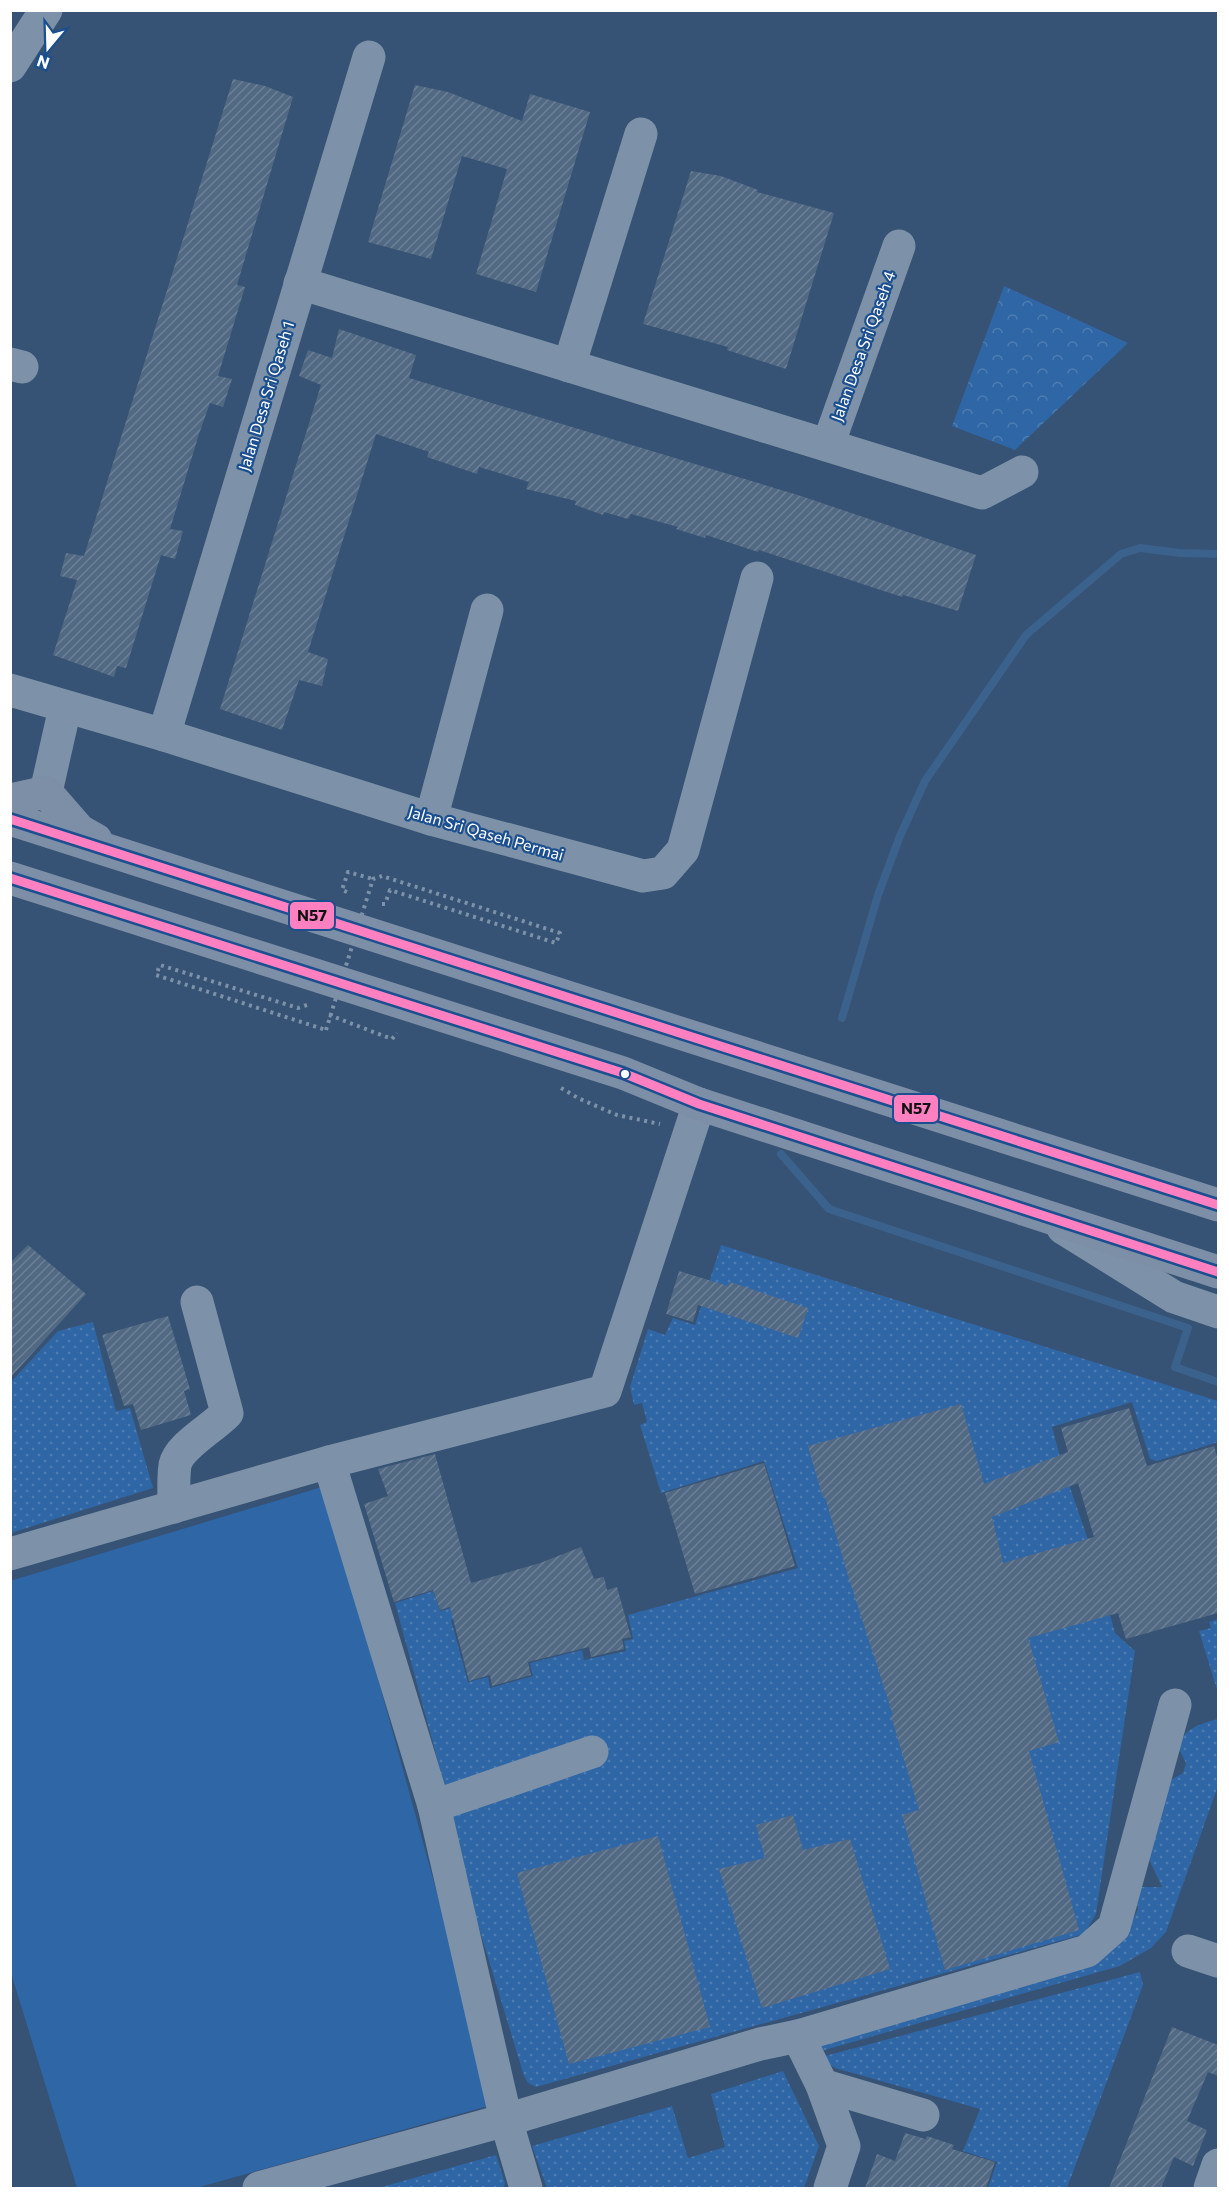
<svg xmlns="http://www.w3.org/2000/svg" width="1229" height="2199" viewBox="0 0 1229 2199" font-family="Commissioner,sans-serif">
  <defs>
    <pattern id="grass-dots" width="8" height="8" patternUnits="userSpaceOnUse" patternTransform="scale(1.5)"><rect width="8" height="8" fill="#2f66a5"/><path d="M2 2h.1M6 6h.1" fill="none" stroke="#4e7db2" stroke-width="1.8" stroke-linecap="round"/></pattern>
    <pattern id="park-crowns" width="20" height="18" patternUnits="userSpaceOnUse" patternTransform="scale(1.5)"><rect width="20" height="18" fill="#2f66a5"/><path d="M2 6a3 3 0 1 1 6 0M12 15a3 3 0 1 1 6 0" fill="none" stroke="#4e7db2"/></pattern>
    <pattern id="building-hatch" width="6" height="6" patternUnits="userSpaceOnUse" patternTransform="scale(1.5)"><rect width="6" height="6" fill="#526984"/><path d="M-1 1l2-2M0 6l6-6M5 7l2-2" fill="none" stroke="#6c8096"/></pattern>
  </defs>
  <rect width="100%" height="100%" fill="#365274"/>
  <!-- grass -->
  <g fill="url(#grass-dots)">
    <polygon points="721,1245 1218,1401 1218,1442 1157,1461 1150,1459 1132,1402 1052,1427 1063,1467 1096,1563 1115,1633 1135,1651 1096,1914 1084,1934 536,2087 528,2083 524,2076 451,1836 453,1817 395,1603 433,1591 440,1611 468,1603 472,1614 451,1620 468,1682 488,1677 490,1688 533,1676 530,1663 582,1650 584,1660 626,1651 624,1641 633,1639 628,1615 798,1568 764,1461 661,1493 640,1425 647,1422 642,1403 634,1405 630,1387 648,1329 665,1335 673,1318 695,1325"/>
    <polygon points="93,1322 116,1411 130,1408 153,1488 11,1533 11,1382 58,1331"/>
    <polygon points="1218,1619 1218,1693 1199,1631 1211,1628 1209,1622"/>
    <path d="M1218 1719V1786L1166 1932 1151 1948 1120 1966 821 2051 820 2044 1131 1924 1138 1909 1135 1887H1162L1147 1855 1169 1781 1183 1773 1186 1763 1178 1747C1184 1728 1200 1724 1218 1719Z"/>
    <polygon points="1140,1972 1143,1985 1067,2188 988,2188 997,2162 963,2151 980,2109 835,2068 829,2064 825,2056"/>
    <polygon points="783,2071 819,2146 804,2188 547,2188 532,2146 672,2106 688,2158 725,2147 711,2094"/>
    <polygon points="496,2155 505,2183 504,2188 378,2188"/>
  </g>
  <!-- park -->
  <polygon fill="url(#park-crowns)" points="1004,286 1128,343 1015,450 952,426"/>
  <!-- garden -->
  <polygon fill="#2f66a5" points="325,1486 495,2104 196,2188 77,2188 11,1973 10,1581"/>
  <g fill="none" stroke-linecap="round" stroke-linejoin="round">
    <!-- stream -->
    <g stroke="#3b618d" stroke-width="8">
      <polyline points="842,1018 878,895 900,836 925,781 1026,635 1121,554 1140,548 1180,553 1218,554"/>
      <polyline points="781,1154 829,1209 1188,1328 1175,1367 1218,1382"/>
    </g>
  </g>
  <!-- building -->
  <g fill="url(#building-hatch)" fill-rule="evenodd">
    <polygon points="233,79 265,86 293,97 237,285 245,287 218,376 232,379 223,407 210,403 199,434 170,529 183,531 175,559 161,555 126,668 117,666 114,677 53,655 77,580 60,576 66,553 84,556"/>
    <polygon points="415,85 448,92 522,121 530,94 590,112 536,292 476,274 507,169 462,156 431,259 368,242"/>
    <polygon points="691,171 721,176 758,190 757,192 834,213 786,369 727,350 728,347 643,324"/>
    <polygon points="339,329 416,355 409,378 801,496 976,555 958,611 903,595 902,597 759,550 758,552 706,535 705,538 676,529 678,527 631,514 628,519 604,512 603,515 575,505 576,501 526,489 529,482 479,467 477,474 427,457 429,452 376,434 308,652 328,659 322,686 299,680 282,730 220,709 321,385 299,376 308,350 332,358"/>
    <polygon points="28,1245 86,1294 10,1378 10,1263"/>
    <polygon points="679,1271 728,1286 730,1282 808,1308 798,1338 698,1305 693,1322 666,1314"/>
    <polygon points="168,1316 190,1389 184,1391 191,1415 141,1430 133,1404 124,1406 102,1335"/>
    <path d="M961 1404 984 1484 1068 1452 1061 1428 1129 1408 1147 1466 1214 1446 1218 1460V1613L1126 1639 1118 1613 1028 1638 1059 1742 1029 1751 1079 1930 945 1970 902 1815 919 1810 891 1716 893 1715 849 1579 825 1497 823 1498 808 1446ZM1078 1483 1094 1537 1003 1563 992 1517Z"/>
    <polygon points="435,1454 471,1583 540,1563 581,1547 594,1579 604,1577 607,1590 617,1587 631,1637 622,1639 624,1649 591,1657 589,1647 528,1662 531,1675 492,1686 490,1675 469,1681 450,1607 440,1610 433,1590 394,1602 364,1504 388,1496 378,1469"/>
    <polygon points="764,1463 795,1566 695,1594 665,1493"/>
    <polygon points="793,1815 803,1850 850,1839 890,1969 762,2008 719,1869 765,1858 756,1825"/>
    <polygon points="658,1836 710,2027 569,2064 517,1873"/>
    <polygon points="1172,2027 1218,2045 1218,2076 1208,2072 1187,2121 1207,2130 1193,2166 1174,2157 1161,2188 1109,2188"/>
    <polygon points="905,2133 926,2139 927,2136 954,2145 952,2149 995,2162 986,2188 865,2188 877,2154 895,2161"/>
  </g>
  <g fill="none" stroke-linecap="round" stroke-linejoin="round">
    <!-- path -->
    <g stroke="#7d92a8" stroke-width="4" stroke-dasharray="3 4.5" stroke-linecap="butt">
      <polyline points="347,892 342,890 348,872 373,879"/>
      <polyline points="382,904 385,904 390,890 556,943 560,933 382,876"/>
      <polyline points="307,1005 298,1008 160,965 156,975 326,1030"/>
      <polyline points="329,1015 392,1039 397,1033"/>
      <polyline points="561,1088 578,1098 617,1115 660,1124"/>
    </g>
    <!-- minor -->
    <g stroke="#7d92a8" stroke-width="33">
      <polyline points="10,66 46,10"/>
      <polyline points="300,283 982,493 1022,472"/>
      <polyline points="10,364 22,367"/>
      <polyline points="569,366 641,134"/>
      <polyline points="828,445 899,246"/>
      <polyline points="10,690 164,735 431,819 643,876 663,873 683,850 757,578"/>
      <polyline points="164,735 369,57"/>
      <polyline points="46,792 65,708"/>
      <polyline points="431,819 487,610"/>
      <polyline points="1063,1228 1174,1297 1218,1312"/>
      <polyline points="329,1462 434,1806 506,2120 526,2188"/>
      <path d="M174 1507C174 1494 173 1478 175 1465 179 1446 213 1428 227 1413L197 1302"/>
      <polyline points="10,1554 329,1462 605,1391 699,1104"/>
      <polyline points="434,1806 592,1752"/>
      <polyline points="1188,1951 1218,1961"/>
      <polyline points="798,2036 822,2085 844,2146 830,2188"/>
      <polyline points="822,2085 923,2115"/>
      <polyline points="259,2188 506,2120 760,2044 798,2036 1087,1951 1114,1927 1175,1705"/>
      <polyline points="1210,2188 1218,2165"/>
    </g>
    <!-- major -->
    <g stroke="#7d8ea7" stroke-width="33">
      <polyline points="10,800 46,792 80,831 96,840"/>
      <polyline points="10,819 1218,1205"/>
      <polyline points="10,878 623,1073 699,1104 1218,1272"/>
    </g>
    <!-- path-bridge -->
    <polyline stroke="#7d92a8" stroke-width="4" stroke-dasharray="3 4.5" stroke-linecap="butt" points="326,1030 373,879 382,876"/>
    <!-- bus-1 casing -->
    <g stroke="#1b4f8f" stroke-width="14">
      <g id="bus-1">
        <polyline points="10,819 1218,1205"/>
        <polyline points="10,878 623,1073 699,1104 1218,1272"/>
      </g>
    </g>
    <!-- bus-1 -->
    <use href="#bus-1" stroke="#ff80c1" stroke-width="9"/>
  </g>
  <!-- markers -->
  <circle fill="#fff" stroke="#1b4f8f" stroke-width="2" cx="625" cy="1074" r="5"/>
  <g text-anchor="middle" stroke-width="4.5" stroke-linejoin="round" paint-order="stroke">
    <!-- street labels -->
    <g font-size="16" fill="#fff" stroke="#1b4f8f">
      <text transform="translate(863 346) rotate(-70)" y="6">Jalan Desa Sri Qaseh 4</text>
      <text transform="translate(266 396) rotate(-73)" y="6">Jalan Desa Sri Qaseh 1</text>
      <text transform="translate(486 833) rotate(16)" y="6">Jalan Sri Qaseh Permai</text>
    </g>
  </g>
  <g stroke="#1b4f8f" stroke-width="2">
    <rect x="289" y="901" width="46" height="29" rx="6" fill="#ff80c1"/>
    <rect x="893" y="1094" width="46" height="29" rx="6" fill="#ff80c1"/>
  </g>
  <g font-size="16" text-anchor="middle" font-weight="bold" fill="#111">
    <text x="312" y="921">N57</text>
    <text x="916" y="1114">N57</text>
  </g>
  <!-- border -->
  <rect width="1229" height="2199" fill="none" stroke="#ffffff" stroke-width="24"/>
  <!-- north arrow -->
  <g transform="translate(48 48) rotate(199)" stroke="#1b4f8f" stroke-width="4.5" paint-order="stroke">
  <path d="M0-4.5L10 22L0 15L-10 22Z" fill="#ffffff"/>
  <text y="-9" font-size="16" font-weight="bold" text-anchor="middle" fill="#ffffff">N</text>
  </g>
</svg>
